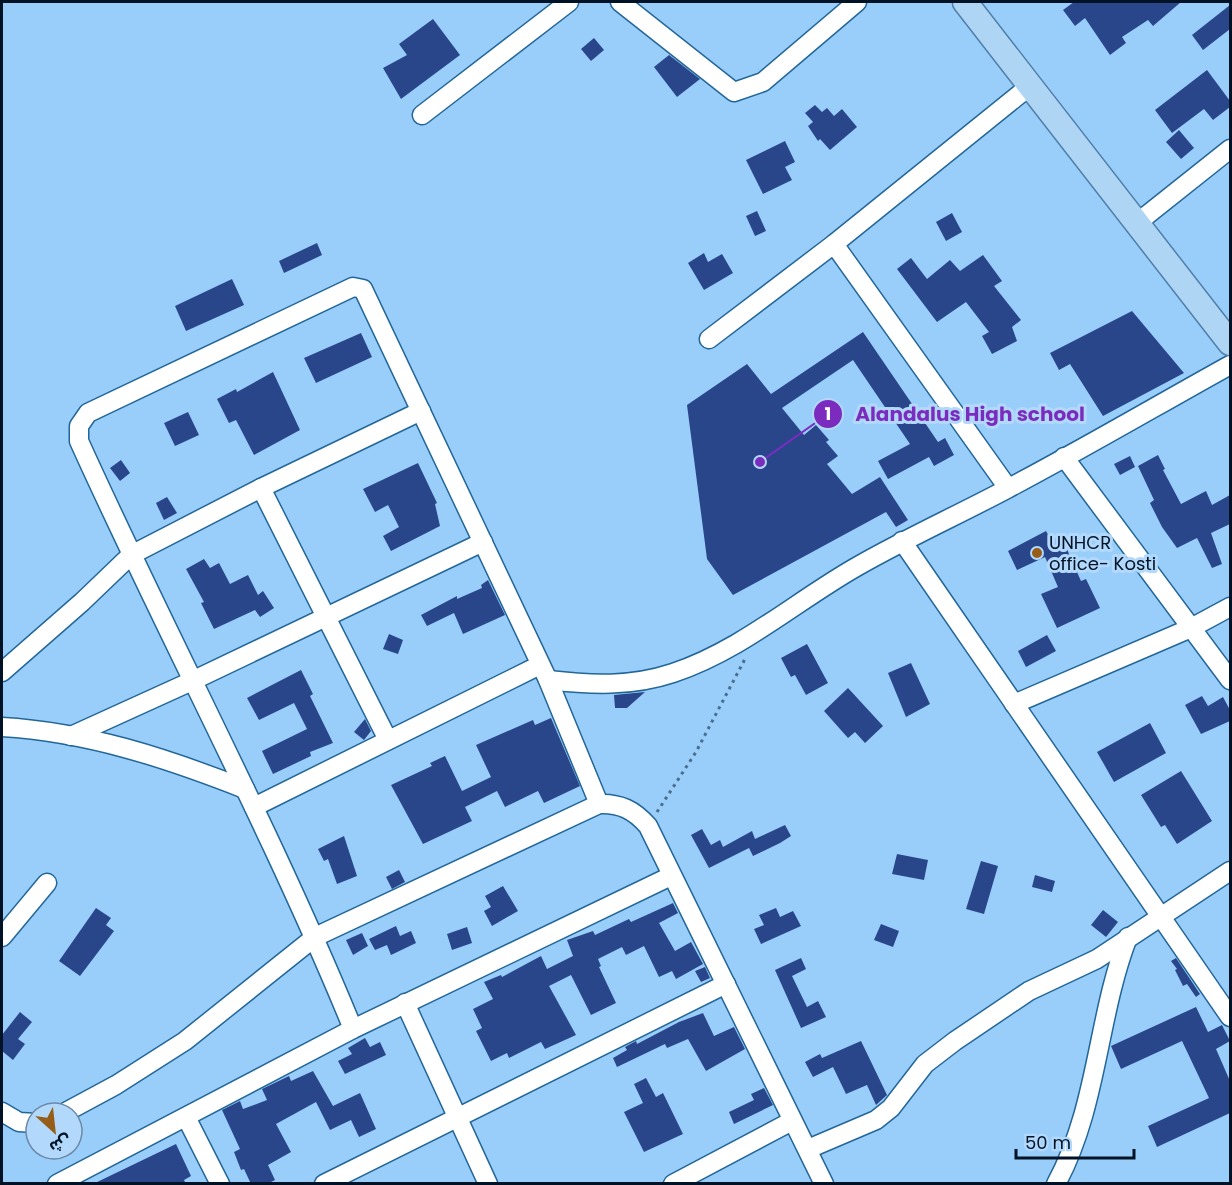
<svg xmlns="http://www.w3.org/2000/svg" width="1232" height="1185" viewBox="0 0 1232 1185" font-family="Poppins,'Noto Sans Arabic',sans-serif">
  <rect width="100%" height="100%" fill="#99cefb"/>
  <!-- building -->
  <g fill="#2a468b">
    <polygon points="1074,2 1181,2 1153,26 1148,20 1122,37 1126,43 1110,55 1085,18 1075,26 1063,10"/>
    <polygon points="1230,5 1230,29 1203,50 1192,35"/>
    <polygon points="433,19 460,55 401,99 383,68 407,55 399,44"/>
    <polygon points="594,38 604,50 591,61 581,49"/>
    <polygon points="669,55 700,79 677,97 654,67"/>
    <polygon points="1207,70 1230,101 1230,107 1213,120 1204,109 1172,133 1155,110"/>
    <polygon points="815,105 822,112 827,108 834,116 842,109 857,127 830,150 820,139 818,141 808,126 813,122 805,113"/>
    <polygon points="1179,130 1194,148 1181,159 1166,142"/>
    <polygon points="785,141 795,162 785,167 792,180 763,194 746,160"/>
    <polygon points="757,211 766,231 755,236 746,216"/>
    <polygon points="952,213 962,232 946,241 936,222"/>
    <polygon points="317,243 322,255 284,273 279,261"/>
    <polygon points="704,253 708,262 722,254 733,273 704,290 688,263"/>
    <polygon points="983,255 1002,281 994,286 1021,320 1012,327 1017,341 992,354 982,336 989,332 966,302 937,322 897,269 911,258 927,279 950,260 960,271"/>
    <polygon points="232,279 244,305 186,331 175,306"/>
    <polygon points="1132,311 1184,373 1103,416 1070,364 1059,370 1050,353"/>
    <polygon points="863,332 938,442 945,438 954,455 934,466 929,457 888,479 878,461 910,444 853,360 782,408 804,435 816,425 829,440 826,442 838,456 827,464 852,494 880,477 908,520 896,527 886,512 733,595 707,559 687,405 747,364 771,394"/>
    <polygon points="361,333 372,357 316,383 304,358"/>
    <polygon points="273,372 300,430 254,455 236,420 229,423 217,399 236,389 237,392"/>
    <polygon points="188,412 199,435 175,446 164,423"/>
    <polygon points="1158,455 1165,469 1163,470 1181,504 1206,491 1212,505 1230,495 1230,524 1211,533 1222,564 1212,568 1197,538 1177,548 1162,527 1150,503 1154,500 1138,466"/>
    <polygon points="1130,456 1135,467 1120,475 1114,464"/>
    <polygon points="121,460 130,473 120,481 110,468"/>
    <polygon points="418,463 437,503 435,504 440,526 391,551 383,536 399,527 388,505 375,512 363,489"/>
    <polygon points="167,497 177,513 164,520 156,503"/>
    <polygon points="1046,531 1051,540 1061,536 1081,581 1086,579 1100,608 1057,628 1041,594 1058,587 1045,557 1017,570 1008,551"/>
    <polygon points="204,559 210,568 219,563 230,584 248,575 258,595 263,591 274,608 260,617 255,610 214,629 201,603 204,602 186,569"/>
    <polygon points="488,580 505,615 463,634 454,613 427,626 421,615 457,596 457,599 482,588 481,585"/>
    <polygon points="389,634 403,640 398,654 383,649"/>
    <polygon points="1047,635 1056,651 1026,667 1018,651"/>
    <polygon points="807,644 828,683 806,695 795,675 791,677 781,658"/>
    <polygon points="911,663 930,704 906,717 888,673"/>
    <polygon points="301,670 313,694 310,696 333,743 310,752 311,756 273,774 262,751 307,729 294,703 259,720 247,698"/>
    <polygon points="848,688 883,726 865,743 855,732 848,738 824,711"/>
    <polygon points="645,692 627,708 615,708 614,695"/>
    <polygon points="1202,696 1208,706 1223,697 1230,710 1230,721 1201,734 1185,705"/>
    <polygon points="551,718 580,786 544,803 538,791 505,807 497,791 465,807 472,821 423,844 391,785 432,766 430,763 445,756 462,791 491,777 476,745 533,720 535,725"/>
    <polygon points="365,719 371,731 364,740 354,732"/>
    <polygon points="1150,723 1166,753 1114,782 1097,752"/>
    <polygon points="1181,771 1212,821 1177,844 1165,825 1161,827 1141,795"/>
    <polygon points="785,825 791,836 780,843 753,856 749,848 709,868 691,835 702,829 711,845 720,840 723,847 752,831 755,839"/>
    <polygon points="344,836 357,876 337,884 328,859 324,861 318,849"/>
    <polygon points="897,854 928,860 924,880 892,874"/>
    <polygon points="981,861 998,866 984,914 966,909"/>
    <polygon points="399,870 405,882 392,889 386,877"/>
    <polygon points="1035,875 1055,881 1052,892 1032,887"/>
    <polygon points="503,886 518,911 492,926 484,911 491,907 485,896"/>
    <polygon points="673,903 678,913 659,923 675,951 691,942 703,964 676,979 672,971 659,977 644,946 626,955 622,947 598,959 601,966 599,967 616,1003 591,1015 571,975 549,986 576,1035 545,1049 541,1042 509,1058 507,1053 491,1061 476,1031 482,1028 473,1009 493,999 484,982 501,975 502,977 541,956 547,969 573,956 567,940 593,931 595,935 629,919 631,922"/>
    <polygon points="96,908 111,918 106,925 114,931 80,976 59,961"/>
    <polygon points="776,908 780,917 793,911 801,926 761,944 754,929 764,925 759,915"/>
    <polygon points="1103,910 1118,922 1106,937 1091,925"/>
    <polygon points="881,924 899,931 893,947 874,940"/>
    <polygon points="396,926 400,936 411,931 416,943 391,955 387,945 375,950 369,939"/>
    <polygon points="467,927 472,943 452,950 447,934"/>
    <polygon points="362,933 368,946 353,955 346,940"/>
    <polygon points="801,958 806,969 792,976 807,1007 818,1001 826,1017 801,1028 775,970"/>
    <polygon points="1176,958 1200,994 1196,997 1187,984 1183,986 1175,970 1177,969 1171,961"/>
    <polygon points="705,967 710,978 701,982 695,971"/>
    <polygon points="1196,1007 1208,1032 1222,1025 1230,1041 1216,1049 1230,1081 1230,1113 1157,1147 1148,1126 1209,1098 1182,1041 1121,1069 1111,1046"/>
    <polygon points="20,1012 32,1022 18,1039 25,1044 13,1060 2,1051 2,1035"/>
    <polygon points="703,1013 714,1036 734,1027 745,1049 706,1071 688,1039 667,1048 665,1044 617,1067 613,1058 627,1050 625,1047 636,1041 637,1044 679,1022"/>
    <polygon points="365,1038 370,1047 380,1042 386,1055 345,1074 338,1061 352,1054 348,1048"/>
    <polygon points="861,1041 887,1095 876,1105 867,1085 846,1094 833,1067 813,1077 805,1062 820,1054 822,1058"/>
    <polygon points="313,1071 333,1106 360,1093 376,1129 359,1137 351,1120 330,1130 316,1102 276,1124 291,1152 268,1165 275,1180 267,1184 251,1184 244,1169 241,1170 234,1152 240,1149 222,1110 240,1101 243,1109 267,1100 262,1089 289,1076 291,1081"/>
    <polygon points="646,1078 656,1097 663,1093 683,1134 644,1152 624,1112 643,1103 634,1084"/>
    <polygon points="764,1088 773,1105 734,1124 729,1112 754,1100 751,1094"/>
    <polygon points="176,1144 191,1176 184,1180 186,1184 93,1184"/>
  </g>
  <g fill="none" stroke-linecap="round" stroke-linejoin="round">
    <!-- minor casing -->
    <g stroke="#236799" stroke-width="21">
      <g id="minor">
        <polyline points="620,2 734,92 763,82 857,2"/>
        <polyline points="422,115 569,2"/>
        <polyline points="1137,223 1230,149"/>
        <polyline points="834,244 1008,488"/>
        <polyline points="709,339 834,244 1031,85"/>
        <polyline points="1064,457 1230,680"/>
        <polyline points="261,488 388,740"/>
        <polyline points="902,541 1230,1017"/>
        <polyline points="2,672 82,602 131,555 261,488 421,411"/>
        <path d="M548 680C591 685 631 687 673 673 742 650 796 601 858 566 907 538 958 515 1007 489 1083 449 1156 406 1230 365"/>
        <polyline points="1014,704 1191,628 1230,607"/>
        <path d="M2 727C87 732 166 758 245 789"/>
        <polyline points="71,736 192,681 483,542"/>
        <polyline points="254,807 540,665"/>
        <polyline points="2,937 47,883"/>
        <polyline points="405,1003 488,1184"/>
        <path d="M353 1029C271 829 168 638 79 441V426L88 413 353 287 363 289 548 680 599 804"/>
        <polyline points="2,1112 19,1122 36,1123"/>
        <path d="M64 1113 116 1085 185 1041 315 937 599 804C620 803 634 810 648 826L824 1184"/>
        <polyline points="186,1117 220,1184"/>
        <polyline points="808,1149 876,1120 891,1108 925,1064 955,1041 1029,991 1097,959 1230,871"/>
        <polyline points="57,1184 353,1029 671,876"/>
        <polyline points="324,1184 726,984"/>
        <polyline points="673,1184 792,1121"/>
        <path d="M1056 1184C1098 1107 1097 1017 1128 937"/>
      </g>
    </g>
    <!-- major casing -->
    <g stroke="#4f7fa9" stroke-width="27">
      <polyline id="major" points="965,2 1230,343"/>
    </g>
    <!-- path -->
    <polyline stroke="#4a6d8d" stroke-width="3" stroke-dasharray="3 4.5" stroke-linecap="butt" points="657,812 696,752 746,657"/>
    <!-- minor -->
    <use href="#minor" stroke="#fff" stroke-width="18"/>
    <!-- major -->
    <use href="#major" stroke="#afd5f5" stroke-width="24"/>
  </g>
  <!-- markers -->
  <circle fill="#965d19" stroke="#b2d9fc" stroke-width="2" cx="1037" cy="553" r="6"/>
  <g text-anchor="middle" stroke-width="6" stroke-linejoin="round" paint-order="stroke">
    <!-- poi labels -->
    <g font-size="18" fill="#001226" stroke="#b2d9fc" text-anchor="start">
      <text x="1049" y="549">UNHCR<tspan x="1049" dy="21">office- Kosti</tspan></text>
    </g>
  </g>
  <!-- callouts -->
  <path fill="none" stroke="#7b2cbf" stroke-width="2" d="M760 462L828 414"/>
  <g fill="#7b2cbf" stroke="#b2d9fc" stroke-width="2">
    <circle cx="760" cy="462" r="6"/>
    <circle cx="828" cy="414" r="15"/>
  </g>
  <g font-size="18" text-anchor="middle" font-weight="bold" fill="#fff">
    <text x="828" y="420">1</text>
  </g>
  <g font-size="20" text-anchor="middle" font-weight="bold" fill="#7b2cbf" stroke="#b2d9fc" stroke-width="6" stroke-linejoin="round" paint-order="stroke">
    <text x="970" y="421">Alandalus High school</text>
  </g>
  <!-- border -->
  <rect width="1232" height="1185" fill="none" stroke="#001226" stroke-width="6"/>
  <!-- north arrow -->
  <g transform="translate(54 1131) rotate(153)"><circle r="28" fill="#b2d9fc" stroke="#6b89a6" stroke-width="1.5"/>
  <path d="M0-4.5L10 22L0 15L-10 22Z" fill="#965d19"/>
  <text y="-9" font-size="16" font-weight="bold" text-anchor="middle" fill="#001226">ش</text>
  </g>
  <!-- scale -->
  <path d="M1016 1149v9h118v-9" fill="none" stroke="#001226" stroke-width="3"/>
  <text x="1025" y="1149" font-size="18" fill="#001226" stroke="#b2d9fc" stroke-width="4.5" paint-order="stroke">50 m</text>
</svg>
